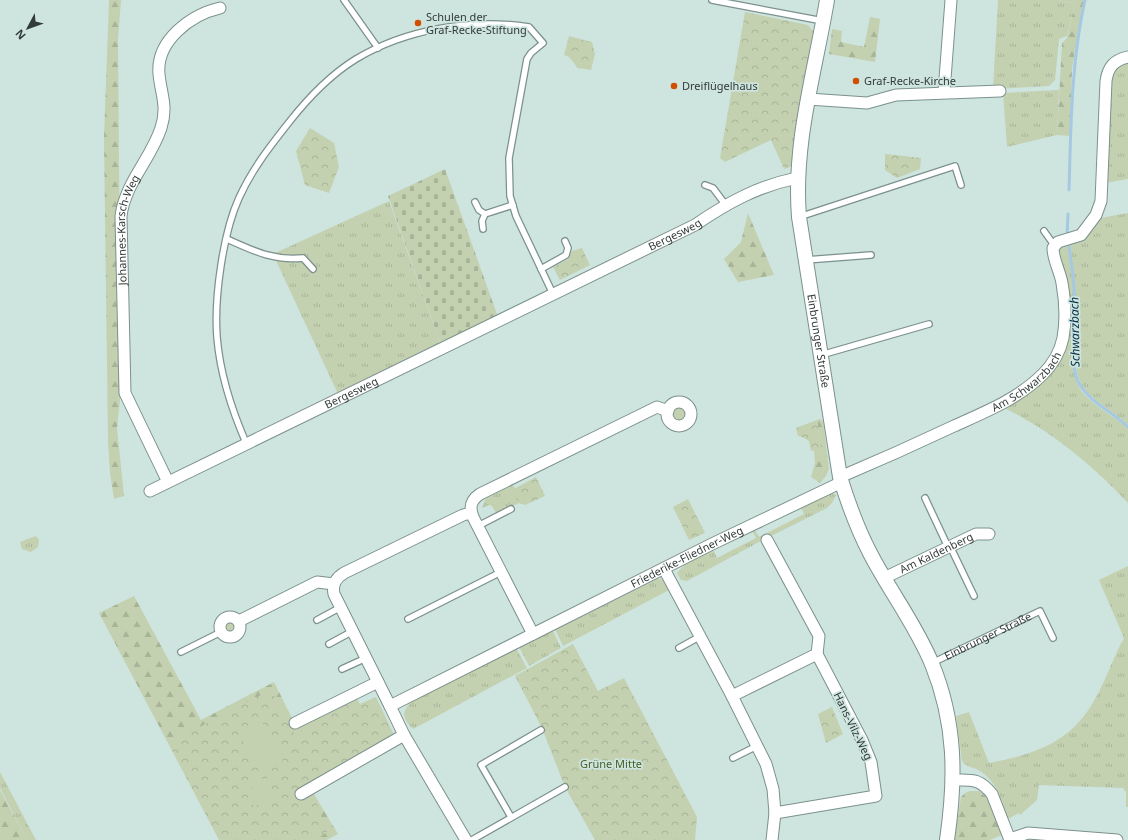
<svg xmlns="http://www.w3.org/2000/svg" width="1128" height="840" viewBox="0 0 1128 840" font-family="'Noto Sans',sans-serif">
  <defs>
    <pattern id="grass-tufts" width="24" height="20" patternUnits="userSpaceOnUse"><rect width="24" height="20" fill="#c3d1b0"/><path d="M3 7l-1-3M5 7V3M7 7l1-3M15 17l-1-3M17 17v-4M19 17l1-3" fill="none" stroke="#a8b498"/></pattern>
    <pattern id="forest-firs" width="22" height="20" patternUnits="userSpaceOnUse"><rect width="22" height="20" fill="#c3d1b0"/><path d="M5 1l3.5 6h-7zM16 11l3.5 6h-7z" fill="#a8b498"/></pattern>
    <pattern id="cemetery-stones" width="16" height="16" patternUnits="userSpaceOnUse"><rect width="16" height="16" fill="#c3d1b0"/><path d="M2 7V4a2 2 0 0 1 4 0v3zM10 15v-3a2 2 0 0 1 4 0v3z" fill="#a8b498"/></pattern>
    <pattern id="park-crowns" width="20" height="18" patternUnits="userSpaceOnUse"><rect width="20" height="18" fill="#c3d1b0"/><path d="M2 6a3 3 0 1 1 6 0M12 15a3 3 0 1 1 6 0" fill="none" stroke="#a8b498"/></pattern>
  </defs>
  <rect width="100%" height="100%" fill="#cee4df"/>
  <!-- grass -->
  <g fill="url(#grass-tufts)">
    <polygon points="998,0 1056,0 1075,3 1067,36 1059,39 1055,80 1049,86 993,89"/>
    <polygon points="1128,58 1128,179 1105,183 1109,72"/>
    <polygon points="1059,90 1057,135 1007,147 1003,93"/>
    <polygon points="389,201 441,345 338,394 273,254"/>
    <path d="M1128 213V425C1112 409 1081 397 1077 372 1075 358 1078 343 1077 329 1072 353 1068 381 1089 399 1101 410 1116 417 1128 429V503C1092 465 1052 431 1004 408L1053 369 1068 311 1058 247 1100 218Z"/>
    <circle cx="679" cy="414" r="7"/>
    <polygon points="513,485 516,490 514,492 519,503 496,513 492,506 489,505 482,508 485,499"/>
    <polygon points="831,493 836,495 832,503 827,508 757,543 687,581 681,580 677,573 687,562 713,549 717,558 756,538 752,531 755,530 759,537 804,514 801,507"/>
    <polygon points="36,536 39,540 38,547 31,552 22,549 20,542"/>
    <path d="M1128 566V807H1126V792L1123 788 1039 785 1037 800 1020 815 1019 813 1008 819C1001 800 998 783 980 771 974 767 967 768 962 761L956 716 969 712 989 763C1035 754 1071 743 1095 699 1106 680 1113 658 1124 638L1099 580Z"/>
    <polygon points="656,578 665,580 671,589 563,646 555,629"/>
    <circle cx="230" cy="627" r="5.5"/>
    <polygon points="552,629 561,648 529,666 518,645"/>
    <path d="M516 648 527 668 413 729C399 715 403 709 417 697Z"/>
    <polygon points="0,772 36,840 27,840 0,788"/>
  </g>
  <!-- forest -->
  <g fill="url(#forest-firs)">
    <polygon points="109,0 121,0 118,39 121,391 117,428 124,496 114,499 110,473 108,441 104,138"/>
    <polygon points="1056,0 1084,0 1072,69 1070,136 1057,135 1062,43 1067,38 1075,3"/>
    <polygon points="870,17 880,19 875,62 829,54 832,29 842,31 841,42 864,47"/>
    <polygon points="748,213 774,275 738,282 724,259 741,242"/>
    <polygon points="820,419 823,421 829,469 826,476 820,483 811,477 815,463 814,450 821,449 817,420"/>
    <polygon points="134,596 201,720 274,682 294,722 322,712 296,740 197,732 169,745 99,613"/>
    <polygon points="0,790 27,840 0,840"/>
    <polygon points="312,791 338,834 327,840 304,840 303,796"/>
    <polygon points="970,791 979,791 988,798 1002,835 990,840 954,840 961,797 965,793"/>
  </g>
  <!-- cemetery -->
  <polygon fill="url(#cemetery-stones)" points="445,169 498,317 441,345 388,196"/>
  <!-- park -->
  <g fill="url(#park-crowns)">
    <polygon points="745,12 808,25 813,31 792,166 784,169 771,140 725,162 720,158"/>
    <polygon points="569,36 592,42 595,54 591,70 578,68 569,57 564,55"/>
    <polygon points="310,128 334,143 339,167 329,193 305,185 296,151"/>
    <polygon points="885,154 921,158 920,169 897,178 885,170"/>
    <polygon points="582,248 590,265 560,280 553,267 568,259 572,251"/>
    <polygon points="817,420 821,449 811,451 809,441 802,437 798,436 796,428"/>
    <polygon points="536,477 545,496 525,505 519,503 512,490"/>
    <polygon points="688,499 705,533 689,540 673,507"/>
    <polygon points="573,644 598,691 624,678 697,817 695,840 595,840 565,787 542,728 515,676"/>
    <polygon points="271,690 296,737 322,712 355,695 360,704 376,697 393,733 380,746 310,785 327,832 314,840 219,840 169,745 208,722"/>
    <polygon points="832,707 843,734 826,743 818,714"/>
  </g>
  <!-- pitch -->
  <g fill="#c3d1b0">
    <polygon points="262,722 283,761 260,772 240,735"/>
    <polygon points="271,778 272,804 253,805 252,779"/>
  </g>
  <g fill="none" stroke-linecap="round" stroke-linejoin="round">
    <!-- stream -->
    <g stroke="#a5c9e3" stroke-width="3">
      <path d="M1069 190C1071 126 1071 63 1085 0"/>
      <polyline points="1067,236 1068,214"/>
      <path d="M1068 242C1073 268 1075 294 1076 321 1076 341 1069 367 1080 385 1091 403 1113 412 1128 427"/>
    </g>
    <!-- service casing -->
    <g stroke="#7c918d" stroke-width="8">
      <g id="service">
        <polyline points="344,0 378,48"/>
        <polyline points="712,0 823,21"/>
        <polyline points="705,185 713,188 725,204"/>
        <polyline points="475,202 479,210 485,214"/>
        <polyline points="799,217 955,166 961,185"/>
        <polyline points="483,229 482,221 485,214 513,205"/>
        <polyline points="1044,231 1054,245"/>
        <path d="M227 239C254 251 273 261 303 258L313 269"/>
        <polyline points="806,260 871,255"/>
        <polyline points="541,269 566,255 568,248 565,241"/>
        <polyline points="821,355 929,324"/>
        <path d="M247 445C232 411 220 374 217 337 214 298 223 233 239 198 252 169 271 145 290 121 309 97 330 75 356 59 406 29 472 18 529 27L543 43 531 53 527 59 509 158 510 196 516 216 553 294"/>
        <polyline points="925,498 948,547"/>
        <polyline points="478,526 511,509"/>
        <polyline points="950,546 974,596"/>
        <polyline points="408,619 501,572"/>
        <polyline points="317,620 341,607"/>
        <polyline points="329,644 353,631"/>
        <polyline points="679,648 699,637"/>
        <polyline points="181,652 221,632"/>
        <path id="s1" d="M932 663 1040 611 1053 638"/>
        <polyline points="342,669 366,658"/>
        <polyline points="733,758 757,746"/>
        <polyline points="511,817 481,765 541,730"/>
        <polyline points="472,840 565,787"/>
      </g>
    </g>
    <!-- minor casing -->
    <g stroke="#7c918d" stroke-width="13">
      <g id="minor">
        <polyline points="944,92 951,0"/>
        <polyline points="808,99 867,103 896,95 1000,91"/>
        <circle cx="679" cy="414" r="12"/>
        <path id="s2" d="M840 477C878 461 916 444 954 426 985 412 1018 399 1043 374 1053 364 1060 352 1063 338 1066 321 1065 300 1062 283 1060 271 1053 260 1053 248L1058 242 1081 235 1096 215 1101 201 1106 81C1108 67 1114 60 1128 57"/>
        <path id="s3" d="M168 482 125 393 121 216C125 183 151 159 161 128 168 106 161 95 159 74 156 41 190 15 220 8"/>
        <path id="s4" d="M150 491 695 225C727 203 758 186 797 178"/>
        <path id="s5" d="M471 513 463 515 344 573C336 578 332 584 334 594L390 706 712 544 842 482"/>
        <polyline points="664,569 732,696 766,764 773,789 775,813 772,840"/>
        <path id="s6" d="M884 578 976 534H989"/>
        <circle cx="230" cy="627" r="10"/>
        <polyline points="239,621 317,582 334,584"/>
        <path d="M533 634 473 517C469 507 471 500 480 494L657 407 668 411"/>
        <polyline points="732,696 817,654 819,636 767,540"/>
        <polyline points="390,706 404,735 466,840"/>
        <polyline points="295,723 378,682"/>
        <path d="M954 780C972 780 979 778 992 794L1010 840"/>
        <polyline points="301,794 404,735"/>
        <polyline points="775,813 876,796 871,762 862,740 817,654"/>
        <polyline points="1010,839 1028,833 1117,840"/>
      </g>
    </g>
    <!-- tertiary casing -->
    <g stroke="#7c918d" stroke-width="16">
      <g id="tertiary">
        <path id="s7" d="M827 0C815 72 793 143 799 217L840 477C848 503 857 528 870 553 889 590 916 625 932 664 956 723 956 778 947 840"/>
      </g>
    </g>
    <!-- service -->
    <use href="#service" stroke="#fff" stroke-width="5.5"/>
    <!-- minor -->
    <use href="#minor" stroke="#fff" stroke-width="11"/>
    <!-- tertiary -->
    <use href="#tertiary" stroke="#fff" stroke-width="14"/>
  </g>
  <!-- markers -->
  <g fill="#d24e01" stroke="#cee4df" stroke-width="1.5">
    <circle cx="418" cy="23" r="4"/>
    <circle cx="856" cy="81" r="4"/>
    <circle cx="674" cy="86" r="4"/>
  </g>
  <g text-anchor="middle" stroke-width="3.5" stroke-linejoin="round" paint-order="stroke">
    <!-- poi labels -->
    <g font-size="11" fill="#323b39" stroke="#cee4df" text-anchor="start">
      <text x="426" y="21">Schulen der<tspan x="426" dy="13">Graf-Recke-Stiftung</tspan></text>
      <text x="864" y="85">Graf-Recke-Kirche</text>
      <text x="682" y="90">Dreiflügelhaus</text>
    </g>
    <!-- street labels -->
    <g font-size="11" fill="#323b39" stroke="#cee4df">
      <text dy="4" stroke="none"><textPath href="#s3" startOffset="263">Johannes-Karsch-Weg</textPath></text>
      <text dy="4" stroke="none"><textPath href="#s4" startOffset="584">Bergesweg</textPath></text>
      <text dy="4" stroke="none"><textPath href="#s7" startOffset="345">Einbrunger Straße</textPath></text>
      <text dy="4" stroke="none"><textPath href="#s2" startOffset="211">Am Schwarzbach</textPath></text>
      <text dy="4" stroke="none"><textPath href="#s4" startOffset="224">Bergesweg</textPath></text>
      <text dy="4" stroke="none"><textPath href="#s6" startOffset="58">Am Kaldenberg</textPath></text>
      <text dy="4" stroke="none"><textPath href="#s5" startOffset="623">Friederike-Fliedner-Weg</textPath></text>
      <text dy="4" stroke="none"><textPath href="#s1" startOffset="62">Einbrunger Straße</textPath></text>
      <text transform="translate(853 726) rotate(64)" y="4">Hans-Vilz-Weg</text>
    </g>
    <!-- park labels -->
    <g font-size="11" fill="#4b5f28" stroke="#cee4df">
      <text x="611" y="768">Grüne Mitte</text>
    </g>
    <!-- water labels -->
    <g font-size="12" font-style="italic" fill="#002d47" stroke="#cee4df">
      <text transform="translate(1075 332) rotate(-91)" y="4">Schwarzbach</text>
    </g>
  </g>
  <!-- north arrow -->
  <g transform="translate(28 28) rotate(229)" stroke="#cee4df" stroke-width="3" paint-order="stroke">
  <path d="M0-3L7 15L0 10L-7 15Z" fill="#323b39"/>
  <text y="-6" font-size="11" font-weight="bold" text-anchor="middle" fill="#323b39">N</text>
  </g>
</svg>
